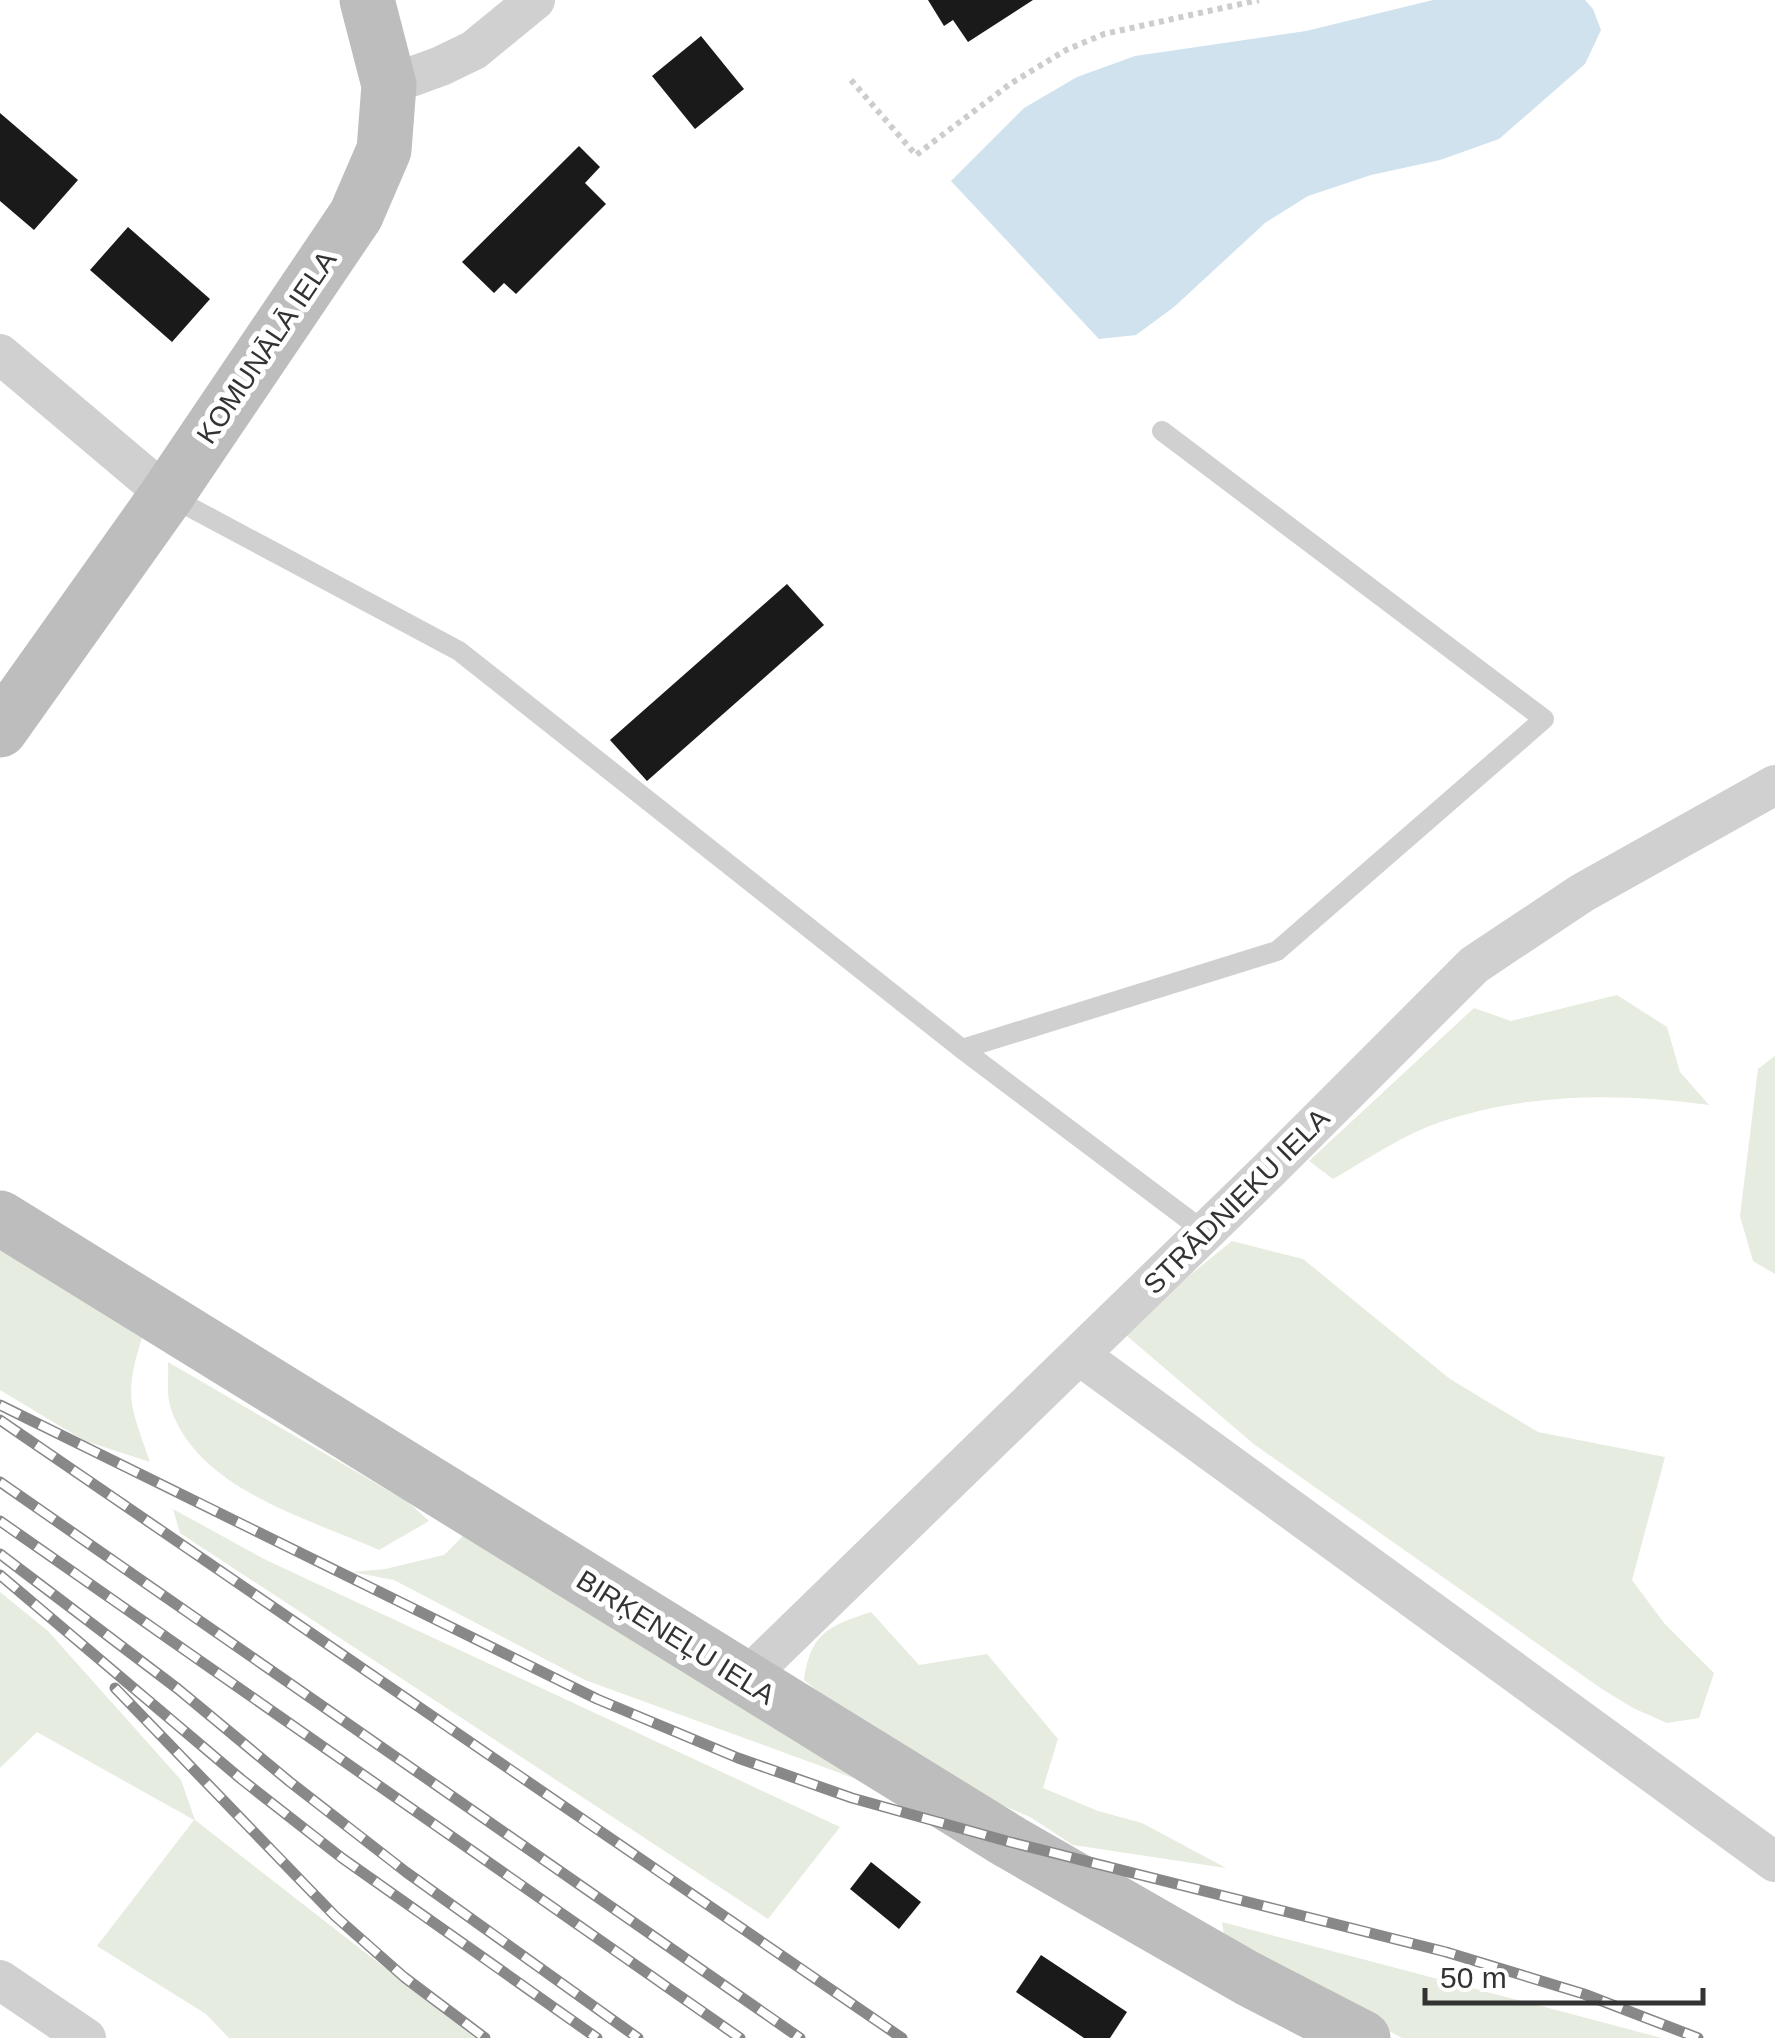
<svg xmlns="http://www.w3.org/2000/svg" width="1775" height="2038" viewBox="0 0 1775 2038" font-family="Arial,sans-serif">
  <rect width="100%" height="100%" fill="#fff"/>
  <!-- green -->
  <g fill="#e6ecdf">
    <path d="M1617 995 1667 1027 1680 1072 1709 1105C1614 1092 1517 1093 1427 1127 1395 1140 1363 1162 1333 1179L1309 1161 1474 1008 1511 1021Z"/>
    <polygon points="1775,1056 1775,1274 1753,1261 1740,1216 1758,1069"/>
    <polygon points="1232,1241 1303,1259 1450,1379 1538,1432 1665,1457 1632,1580 1664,1623 1714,1673 1699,1718 1667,1723 1633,1708 1602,1689 1255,1445 1121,1331"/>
    <path d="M0 1246 142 1338C123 1397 131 1406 150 1462L85 1441 0 1390Z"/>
    <path d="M168 1362 408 1502 429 1521 379 1550C308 1518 199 1490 171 1409 166 1395 169 1377 168 1362Z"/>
    <polygon points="173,1509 266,1560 840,1827 768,1919 180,1533"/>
    <polygon points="463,1536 900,1795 585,1680 394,1580 352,1572 385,1569 444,1555"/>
    <polygon points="0,1592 48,1631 181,1780 195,1820 475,2038 229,2038 206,2014 97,1946 194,1820 37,1732 0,1768"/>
    <path d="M871 1612 919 1665 987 1654 1058 1739 1043 1788 1098 1811 1142 1823 1226 1868 1073 1845 1030 1817 986 1798 865 1730 804 1680C811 1632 829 1626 871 1612Z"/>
    <polygon points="1222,1922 1662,2038 1402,2038 1225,1941"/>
  </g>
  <!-- water -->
  <polygon fill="#cfe2ee" points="1433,0 1585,0 1593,9 1601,30 1585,64 1499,139 1440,160 1371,175 1308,196 1265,223 1174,307 1136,335 1099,339 951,181 1024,108 1077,77 1135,56 1306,31"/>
  <!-- building -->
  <g fill="#1a1a1a">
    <polygon points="928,0 1033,0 968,42 953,20 944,26"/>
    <polygon points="701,36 744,89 695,129 652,76"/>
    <polygon points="0,113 78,180 34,230 0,201"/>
    <polygon points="579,146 600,167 585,183 606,204 516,294 504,283 494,293 462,262"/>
    <polygon points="128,227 210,299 172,342 90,270"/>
    <polygon points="787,584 824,625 647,781 610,740"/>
    <polygon points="871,1862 921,1902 899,1929 850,1889"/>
    <polygon points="1041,1955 1127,2012 1110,2038 1084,2038 1016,1992"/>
  </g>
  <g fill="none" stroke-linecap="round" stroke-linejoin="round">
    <!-- path -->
    <polyline stroke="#cdcdcd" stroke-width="6" stroke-dasharray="5 5" stroke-linecap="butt" points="851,80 916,155 1010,84 1066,50 1104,34 1259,0"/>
    <!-- lane -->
    <g stroke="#d0d0d0" stroke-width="20">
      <polyline points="169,496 459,651 962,1049 1205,1232"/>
      <polyline points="962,1049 1277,951 1544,719 1162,431"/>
    </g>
    <!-- street -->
    <g stroke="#d0d0d0" stroke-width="40">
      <polyline points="389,85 441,66 474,50 535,0"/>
      <polyline points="0,354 167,495"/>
      <polyline points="1079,1355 1775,1862"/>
      <polyline points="744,1680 1271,1168 1474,965 1582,893 1775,785"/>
      <polyline points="0,1980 86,2038"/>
    </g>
    <!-- secondary -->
    <g stroke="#bdbdbd" stroke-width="55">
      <polyline points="0,730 167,495 356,215 384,150 389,85 367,0"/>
      <polyline points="0,1218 1010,1842 1247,1978 1363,2038"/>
    </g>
    <!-- rail casing -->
    <g stroke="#888" stroke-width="11">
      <g id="rail">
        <polyline points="0,1405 597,1699 738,1758 852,1798 1010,1842 1446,1952 1584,1994 1698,2038"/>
        <polyline points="0,1420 902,2038"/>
        <polyline points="0,1482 800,2038"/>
        <polyline points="0,1521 740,2038"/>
        <polyline points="0,1554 178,1689 290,1782 406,1872 638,2038"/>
        <polyline points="0,1575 241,1779 342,1858 597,2038"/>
        <polyline points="115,1688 335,1916 404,1977 485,2038"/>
      </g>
    </g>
    <!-- rail -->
    <use href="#rail" stroke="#fff" stroke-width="8" stroke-dasharray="22" stroke-linecap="butt"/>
  </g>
  <g text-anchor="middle" stroke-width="10" stroke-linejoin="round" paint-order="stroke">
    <!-- street labels -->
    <g font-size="28" fill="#333" stroke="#fff">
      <text transform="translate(266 347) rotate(-56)" y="10">KOMUNĀLĀ IELA</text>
      <text transform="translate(1236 1201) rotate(-45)" y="10">STRĀDNIEKU IELA</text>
      <text transform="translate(676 1637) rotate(32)" y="10">BIRĶENEĻU IELA</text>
    </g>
  </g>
  <!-- scale -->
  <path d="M1425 1988v15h278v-15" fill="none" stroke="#333333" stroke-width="5"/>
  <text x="1440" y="1988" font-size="30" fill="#333333" stroke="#ffffff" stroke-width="8" paint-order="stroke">50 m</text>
</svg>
